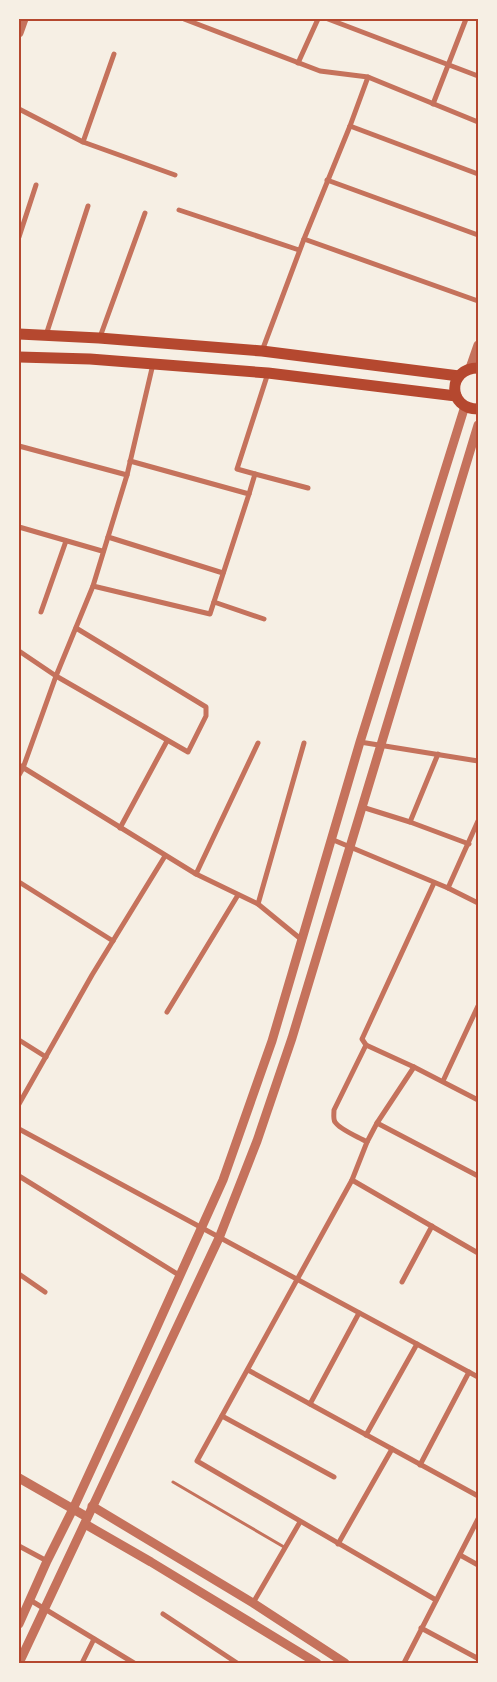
<svg xmlns="http://www.w3.org/2000/svg" width="497" height="1682" viewBox="0 0 497 1682" font-family="'Source Sans 3',sans-serif">
  <rect width="100%" height="100%" fill="#f6efe4"/>
  <g fill="none" stroke-linecap="round" stroke-linejoin="round">
    <!-- service -->
    <polyline stroke="#c5725c" stroke-width="3" points="173,1482 284,1547"/>
    <!-- minor -->
    <g stroke="#c5725c" stroke-width="5">
      <polyline points="184,19 320,71 368,77 478,122"/>
      <polyline points="328,19 478,76"/>
      <polyline points="298,63 318,19"/>
      <polyline points="433,104 466,19"/>
      <polyline points="19,109 83,142 175,175"/>
      <polyline points="350,126 478,174"/>
      <polyline points="83,142 114,54"/>
      <polyline points="327,180 478,235"/>
      <polyline points="179,210 299,250"/>
      <polyline points="19,237 36,185"/>
      <polyline points="304,239 478,301"/>
      <polyline points="46,335 88,206"/>
      <polyline points="100,337 145,213"/>
      <polyline points="262,351 304,239 350,126 368,77"/>
      <polyline points="19,446 127,475"/>
      <polyline points="255,474 308,488"/>
      <polyline points="249,494 255,474 237,469 268,373"/>
      <polyline points="19,527 102,551"/>
      <polyline points="108,537 223,573"/>
      <polyline points="93,586 210,614 249,494 130,461"/>
      <polyline points="214,602 264,619"/>
      <polyline points="41,612 66,541"/>
      <polyline points="19,651 56,676 188,752 206,716 206,707 76,628"/>
      <polyline points="360,742 478,761"/>
      <polyline points="19,765 196,874 258,904 302,940"/>
      <polyline points="19,775 23,768 56,676 93,586 127,475 153,364"/>
      <polyline points="362,807 410,822 469,844"/>
      <polyline points="410,822 438,754"/>
      <polyline points="120,828 167,741"/>
      <polyline points="331,839 448,888 478,903"/>
      <polyline points="196,874 258,743"/>
      <polyline points="19,882 113,941"/>
      <polyline points="434,883 362,1039 366,1045 414,1067 478,1100"/>
      <polyline points="448,888 478,821"/>
      <polyline points="258,904 304,743"/>
      <polyline points="167,1012 238,895"/>
      <polyline points="19,1040 46,1057"/>
      <path d="M366 1045 334 1110C334 1114 333 1119 335 1122 340 1130 359 1137 367 1142"/>
      <polyline points="414,1067 377,1123 367,1142 352,1180 197,1461 436,1600"/>
      <polyline points="443,1081 478,1006"/>
      <polyline points="19,1104 92,975 165,856"/>
      <polyline points="377,1123 478,1176"/>
      <polyline points="19,1129 478,1377"/>
      <polyline points="19,1176 179,1275"/>
      <polyline points="352,1180 478,1253"/>
      <polyline points="19,1274 45,1292"/>
      <polyline points="402,1282 432,1226"/>
      <polyline points="248,1370 478,1496"/>
      <polyline points="310,1404 359,1313"/>
      <polyline points="222,1416 334,1477"/>
      <polyline points="366,1435 417,1344"/>
      <polyline points="420,1465 469,1372"/>
      <polyline points="338,1544 392,1449"/>
      <polyline points="19,1546 47,1561"/>
      <polyline points="460,1555 478,1565"/>
      <polyline points="30,1600 134,1663"/>
      <polyline points="253,1603 300,1522"/>
      <polyline points="163,1614 237,1663"/>
      <polyline points="421,1628 477,1658"/>
      <polyline points="82,1663 94,1639"/>
      <polyline points="404,1663 478,1519"/>
    </g>
    <!-- tertiary -->
    <g stroke="#c5725c" stroke-width="9">
      <polyline points="19,33 24,19"/>
      <polyline points="470,368 478,345"/>
      <polyline points="19,1478 87,1517"/>
      <polyline points="92,1506 253,1603 345,1663"/>
      <polyline points="85,1524 151,1562 317,1663"/>
      <polyline points="19,1624 47,1561 73,1509 154,1333 223,1180 272,1041 360,742 465,406"/>
      <polyline points="19,1663 219,1238 257,1141 292,1038 478,425"/>
    </g>
    <!-- trunk -->
    <g stroke="#b5482f" stroke-width="11">
      <polyline points="19,334 99,338 262,351 459,376"/>
      <polyline points="19,357 90,359 268,373 456,396"/>
      <path d="M478 368C447 368 447 409 478 409"/>
    </g>
  </g>
  <!-- border -->
  <rect width="497" height="1682" fill="none" stroke="#f6efe4" stroke-width="40"/>
  <rect x="20" y="20" width="457" height="1642" fill="none" stroke="#b5482f" stroke-width="2"/>
</svg>
